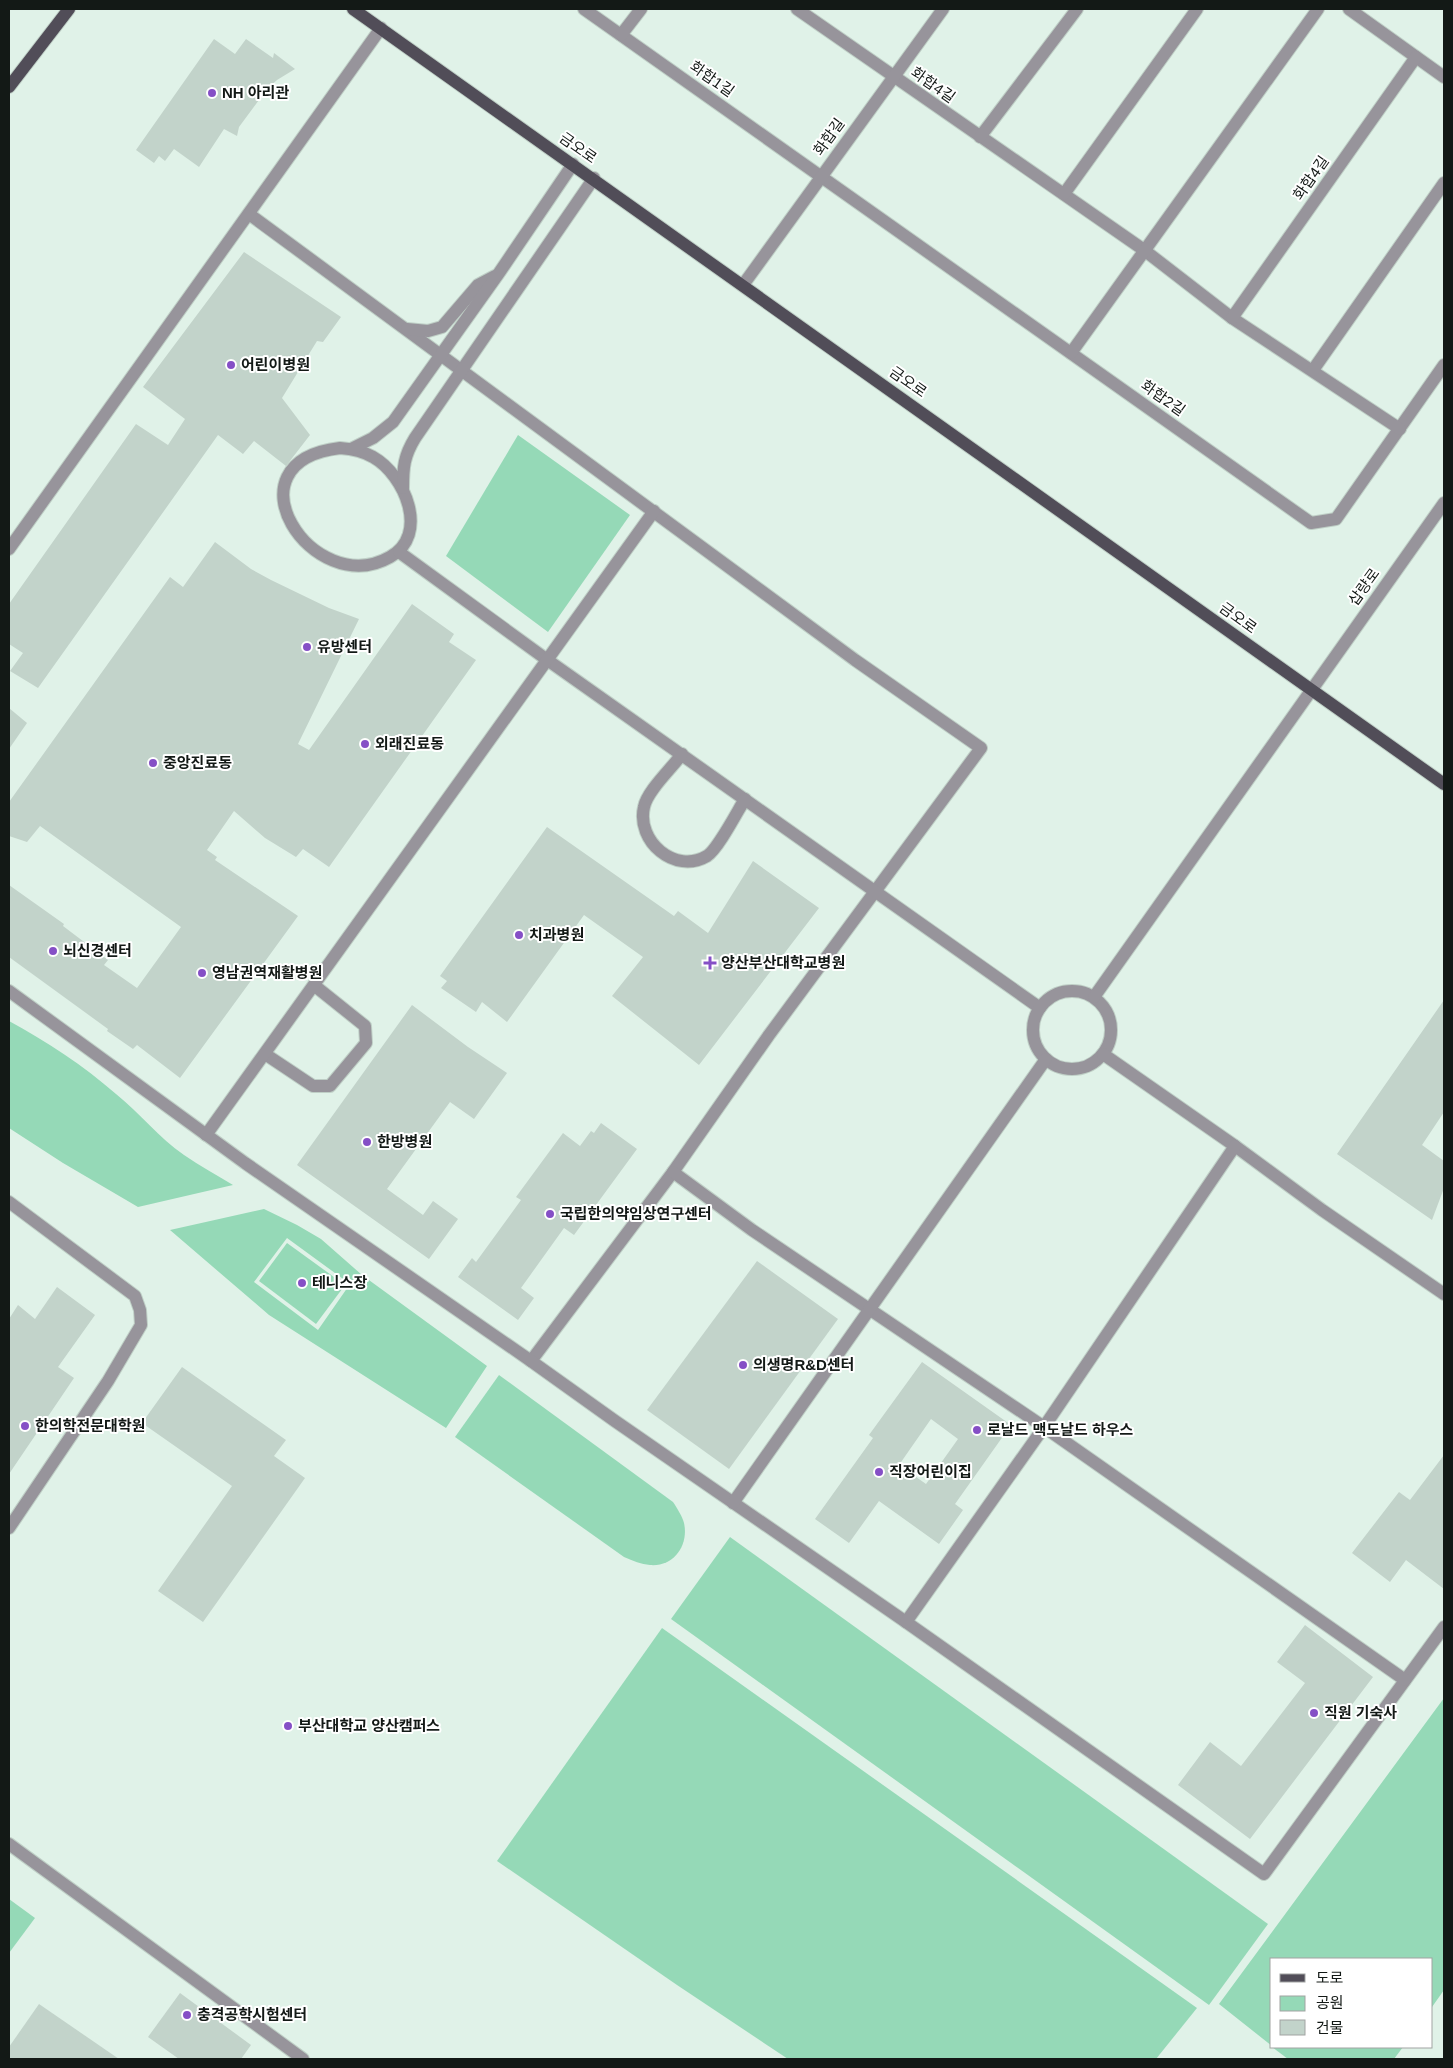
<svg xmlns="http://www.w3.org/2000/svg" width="1453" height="2068" viewBox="0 0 1453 2068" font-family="Helvetica,'Noto Sans KR',sans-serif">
  <rect width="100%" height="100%" fill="#e0f2e8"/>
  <!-- green -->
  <g fill="#95d9b7" fill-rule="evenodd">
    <polygon points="518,435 630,515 548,632 446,556"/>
    <path d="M9 1021C46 1041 84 1066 116 1094 140 1113 159 1138 184 1155 200 1166 217 1175 233 1185L138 1207 63 1163 9 1128Z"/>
    <path d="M264 1209 297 1225 321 1239 362 1275 487 1366 446 1428 269 1315 170 1230ZM287 1238 350 1284 318 1330 254 1282Z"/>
    <polygon points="287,1243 345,1285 316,1324 259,1281"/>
    <path d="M499 1375 673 1502C677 1508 682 1516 684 1523 689 1545 674 1567 650 1565 641 1564 633 1561 624 1557L455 1437Z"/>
    <polygon points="730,1537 1268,1924 1209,2005 671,1619"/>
    <polygon points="662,1628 1197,2008 1156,2059 788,2059 677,1985 497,1861"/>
    <polygon points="1444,1698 1444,1990 1432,2007 1432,1959 1272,1959 1272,2046 1219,2004"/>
    <polygon points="9,1899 35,1918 9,1953"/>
    <polygon points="1272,2047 1403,2047 1394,2059 1288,2059"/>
  </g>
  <!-- building -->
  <g fill="#c2d3ca" fill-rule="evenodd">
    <polygon points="214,39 235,54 246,39 273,58 274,53 295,69 277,80 267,89 239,127 237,136 224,129 199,167 174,149 165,161 159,156 154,163 136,150"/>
    <polygon points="244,252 341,317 323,342 317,341 282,398 310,435 286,466 254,441 243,454 218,435 38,688 10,671 23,653 9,644 9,604 136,424 168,445 185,419 143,387"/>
    <polygon points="215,542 251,569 271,580 329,608 359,619 298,744 309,750 412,604 454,634 449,642 476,660 329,867 303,849 296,857 265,838 234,811 207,850 217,857 215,860 298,916 180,1078 137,1045 133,1049 107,1031 108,1029 9,957 9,885 64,924 63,926 108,960 104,965 137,988 181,927 40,826 27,842 9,836 9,802 170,577 183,587"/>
    <polygon points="9,708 27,723 9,749"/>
    <polygon points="547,827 674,916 678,911 708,933 753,861 819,908 699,1065 612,996 643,957 584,915 507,1022 482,1002 476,1012 441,988 447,981 440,976"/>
    <polygon points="1444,1000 1444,1112 1422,1145 1444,1161 1444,1188 1432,1220 1337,1154"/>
    <polygon points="412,1005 468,1047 507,1073 474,1119 450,1102 387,1189 423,1215 433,1201 458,1219 429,1259 297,1165"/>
    <polygon points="601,1123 637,1149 574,1235 564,1228 521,1288 534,1298 518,1320 458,1277 472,1258 476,1262 521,1200 516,1197 563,1133 580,1146 591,1131 594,1133"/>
    <polygon points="757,1261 838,1319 729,1469 647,1410"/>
    <polygon points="57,1287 95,1315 58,1367 74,1378 9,1474 9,1319 18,1305 35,1319"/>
    <path d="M922 1362 1011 1425 955 1504 963 1510 939 1544 879 1501 849 1543 815 1519 873 1438 869 1435ZM931 1419 958 1439 926 1484 899 1465Z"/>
    <polygon points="182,1367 286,1440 274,1456 305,1478 203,1622 158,1591 232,1486 142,1423"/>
    <polygon points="1444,1455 1444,1589 1406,1560 1390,1582 1352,1553 1399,1492 1410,1500"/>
    <polygon points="1305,1625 1373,1677 1250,1839 1178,1785 1210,1742 1241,1766 1305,1683 1277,1662"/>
    <polygon points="180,1993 251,2045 241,2059 179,2059 148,2037"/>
    <polygon points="39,2004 119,2059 9,2059 9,2047"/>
  </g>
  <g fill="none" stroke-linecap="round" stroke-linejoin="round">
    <!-- minor casing -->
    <g stroke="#bfcfc6" stroke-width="14">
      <g id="minor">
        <polyline points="584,9 1311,523 1336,519 1444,365"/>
        <polyline points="797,9 1144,250 1232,318 1400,429"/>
        <polyline points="1349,9 1444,77"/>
        <polyline points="621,35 641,9"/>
        <polyline points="980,137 1077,9"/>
        <polyline points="1064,194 1197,9"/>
        <polyline points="249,214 855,660 981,748 769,1035 673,1172 531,1361"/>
        <polyline points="743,285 943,9"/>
        <polyline points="1232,318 1416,57"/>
        <polyline points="407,329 428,331 442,327 478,285 495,276"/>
        <polyline points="1071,353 1318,9"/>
        <polyline points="1313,370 1444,183"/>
        <path d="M340 448C352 449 363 451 373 457 405 475 430 535 390 557 313 601 222 462 340 448Z"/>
        <polyline points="351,449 373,438 393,422 499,273 573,164"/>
        <path d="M403 488C403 467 404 456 415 438L594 178"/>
        <polyline points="9,549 381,28"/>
        <polyline points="399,552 546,659 1040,1008"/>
        <path d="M682 754C672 768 647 791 644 807 636 841 675 875 707 856 718 849 737 812 745 799"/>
        <polyline points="9,991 245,1163 531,1361 615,1421 906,1622 1264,1874 1444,1627"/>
        <circle cx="1072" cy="1030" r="39"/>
        <polyline points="1094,997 1444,503"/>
        <polyline points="265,1054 313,1086 330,1086 366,1043 365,1026 315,986"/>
        <polyline points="1103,1054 1235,1146 1322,1210 1444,1294"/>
        <path d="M206 1135C357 928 503 718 654 511"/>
        <polyline points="673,1172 752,1230 1044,1427 1405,1680"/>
        <polyline points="9,1202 135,1296 140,1310 141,1325 108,1381 9,1528"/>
        <polyline points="733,1503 1046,1059"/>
        <polyline points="906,1622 1044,1427 1235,1146"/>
        <polyline points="9,1844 303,2059"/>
      </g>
    </g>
    <!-- major casing -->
    <g stroke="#bfcfc6" stroke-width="14">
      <g id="major">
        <polyline points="353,9 1444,784"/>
        <polyline points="9,87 69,9"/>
      </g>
    </g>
    <!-- minor -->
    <use href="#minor" stroke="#97949b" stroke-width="12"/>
    <!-- major -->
    <use href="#major" stroke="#514d58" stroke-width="12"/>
  </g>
  <!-- markers -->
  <g fill="#854fc6" stroke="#fff" stroke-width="2">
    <circle cx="212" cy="93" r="5"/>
    <circle cx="231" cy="365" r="5"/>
    <circle cx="307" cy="647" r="5"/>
    <circle cx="365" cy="744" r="5"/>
    <circle cx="153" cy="763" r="5"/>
    <circle cx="519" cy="935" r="5"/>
    <circle cx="53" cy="951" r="5"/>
    <path d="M707.5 955.5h5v5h5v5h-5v5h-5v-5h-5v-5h5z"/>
    <circle cx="202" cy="973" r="5"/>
    <circle cx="367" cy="1142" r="5"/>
    <circle cx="550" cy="1214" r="5"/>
    <circle cx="302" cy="1283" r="5"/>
    <circle cx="743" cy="1365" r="5"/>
    <circle cx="25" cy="1426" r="5"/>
    <circle cx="977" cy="1430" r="5"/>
    <circle cx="879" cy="1472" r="5"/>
    <circle cx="1314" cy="1713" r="5"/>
    <circle cx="288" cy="1726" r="5"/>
    <circle cx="187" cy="2015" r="5"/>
  </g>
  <g text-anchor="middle" stroke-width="4" stroke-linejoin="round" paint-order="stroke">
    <!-- street labels -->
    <g font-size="15" fill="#131916" stroke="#fff">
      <text transform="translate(712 79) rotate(35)" y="5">화합1길</text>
      <text transform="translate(933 85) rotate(35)" y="5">화합4길</text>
      <text transform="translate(829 137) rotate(-54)" y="5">화합길</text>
      <text transform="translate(578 148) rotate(35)" y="5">금오로</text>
      <text transform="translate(1311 178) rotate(-55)" y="5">화합4길</text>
      <text transform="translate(908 382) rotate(35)" y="5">금오로</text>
      <text transform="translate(1163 398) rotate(35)" y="5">화합2길</text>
      <text transform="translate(1364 587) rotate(-54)" y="5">삽량로</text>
      <text transform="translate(1238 618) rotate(36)" y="5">금오로</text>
    </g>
    <!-- poi labels -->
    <g font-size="15" font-weight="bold" fill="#131916" stroke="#fff" text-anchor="start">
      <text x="222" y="98">NH 아리관</text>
      <text x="241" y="370">어린이병원</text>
      <text x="317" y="652">유방센터</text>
      <text x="375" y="749">외래진료동</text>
      <text x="163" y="768">중앙진료동</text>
      <text x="529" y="940">치과병원</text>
      <text x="63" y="956">뇌신경센터</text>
      <text x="721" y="968">양산부산대학교병원</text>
      <text x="212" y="978">영남권역재활병원</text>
      <text x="377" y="1147">한방병원</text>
      <text x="560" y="1219">국립한의약임상연구센터</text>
      <text x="312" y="1288">테니스장</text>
      <text x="753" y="1370">의생명R&amp;D센터</text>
      <text x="35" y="1431">한의학전문대학원</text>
      <text x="987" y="1435">로날드 맥도날드 하우스</text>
      <text x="889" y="1477">직장어린이집</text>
      <text x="1324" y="1718">직원 기숙사</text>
      <text x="298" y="1731">부산대학교 양산캠퍼스</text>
      <text x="197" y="2020">충격공학시험센터</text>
    </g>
  </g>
  <!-- border -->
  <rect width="1453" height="2068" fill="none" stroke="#131916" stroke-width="20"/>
  <!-- legend -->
  <rect x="1270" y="1958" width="162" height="90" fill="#ffffff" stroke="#a1a3a2"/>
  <rect x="1280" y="1974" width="25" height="8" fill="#514d58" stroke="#a1a3a2"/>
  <text x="1316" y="1983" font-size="15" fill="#131916">도로</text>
  <rect x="1280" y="1996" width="25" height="15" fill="#95d9b7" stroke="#a1a3a2"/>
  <text x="1316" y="2008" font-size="15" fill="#131916">공원</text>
  <rect x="1280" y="2020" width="25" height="15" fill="#c2d3ca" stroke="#a1a3a2"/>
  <text x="1316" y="2033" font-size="15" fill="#131916">건물</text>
</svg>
